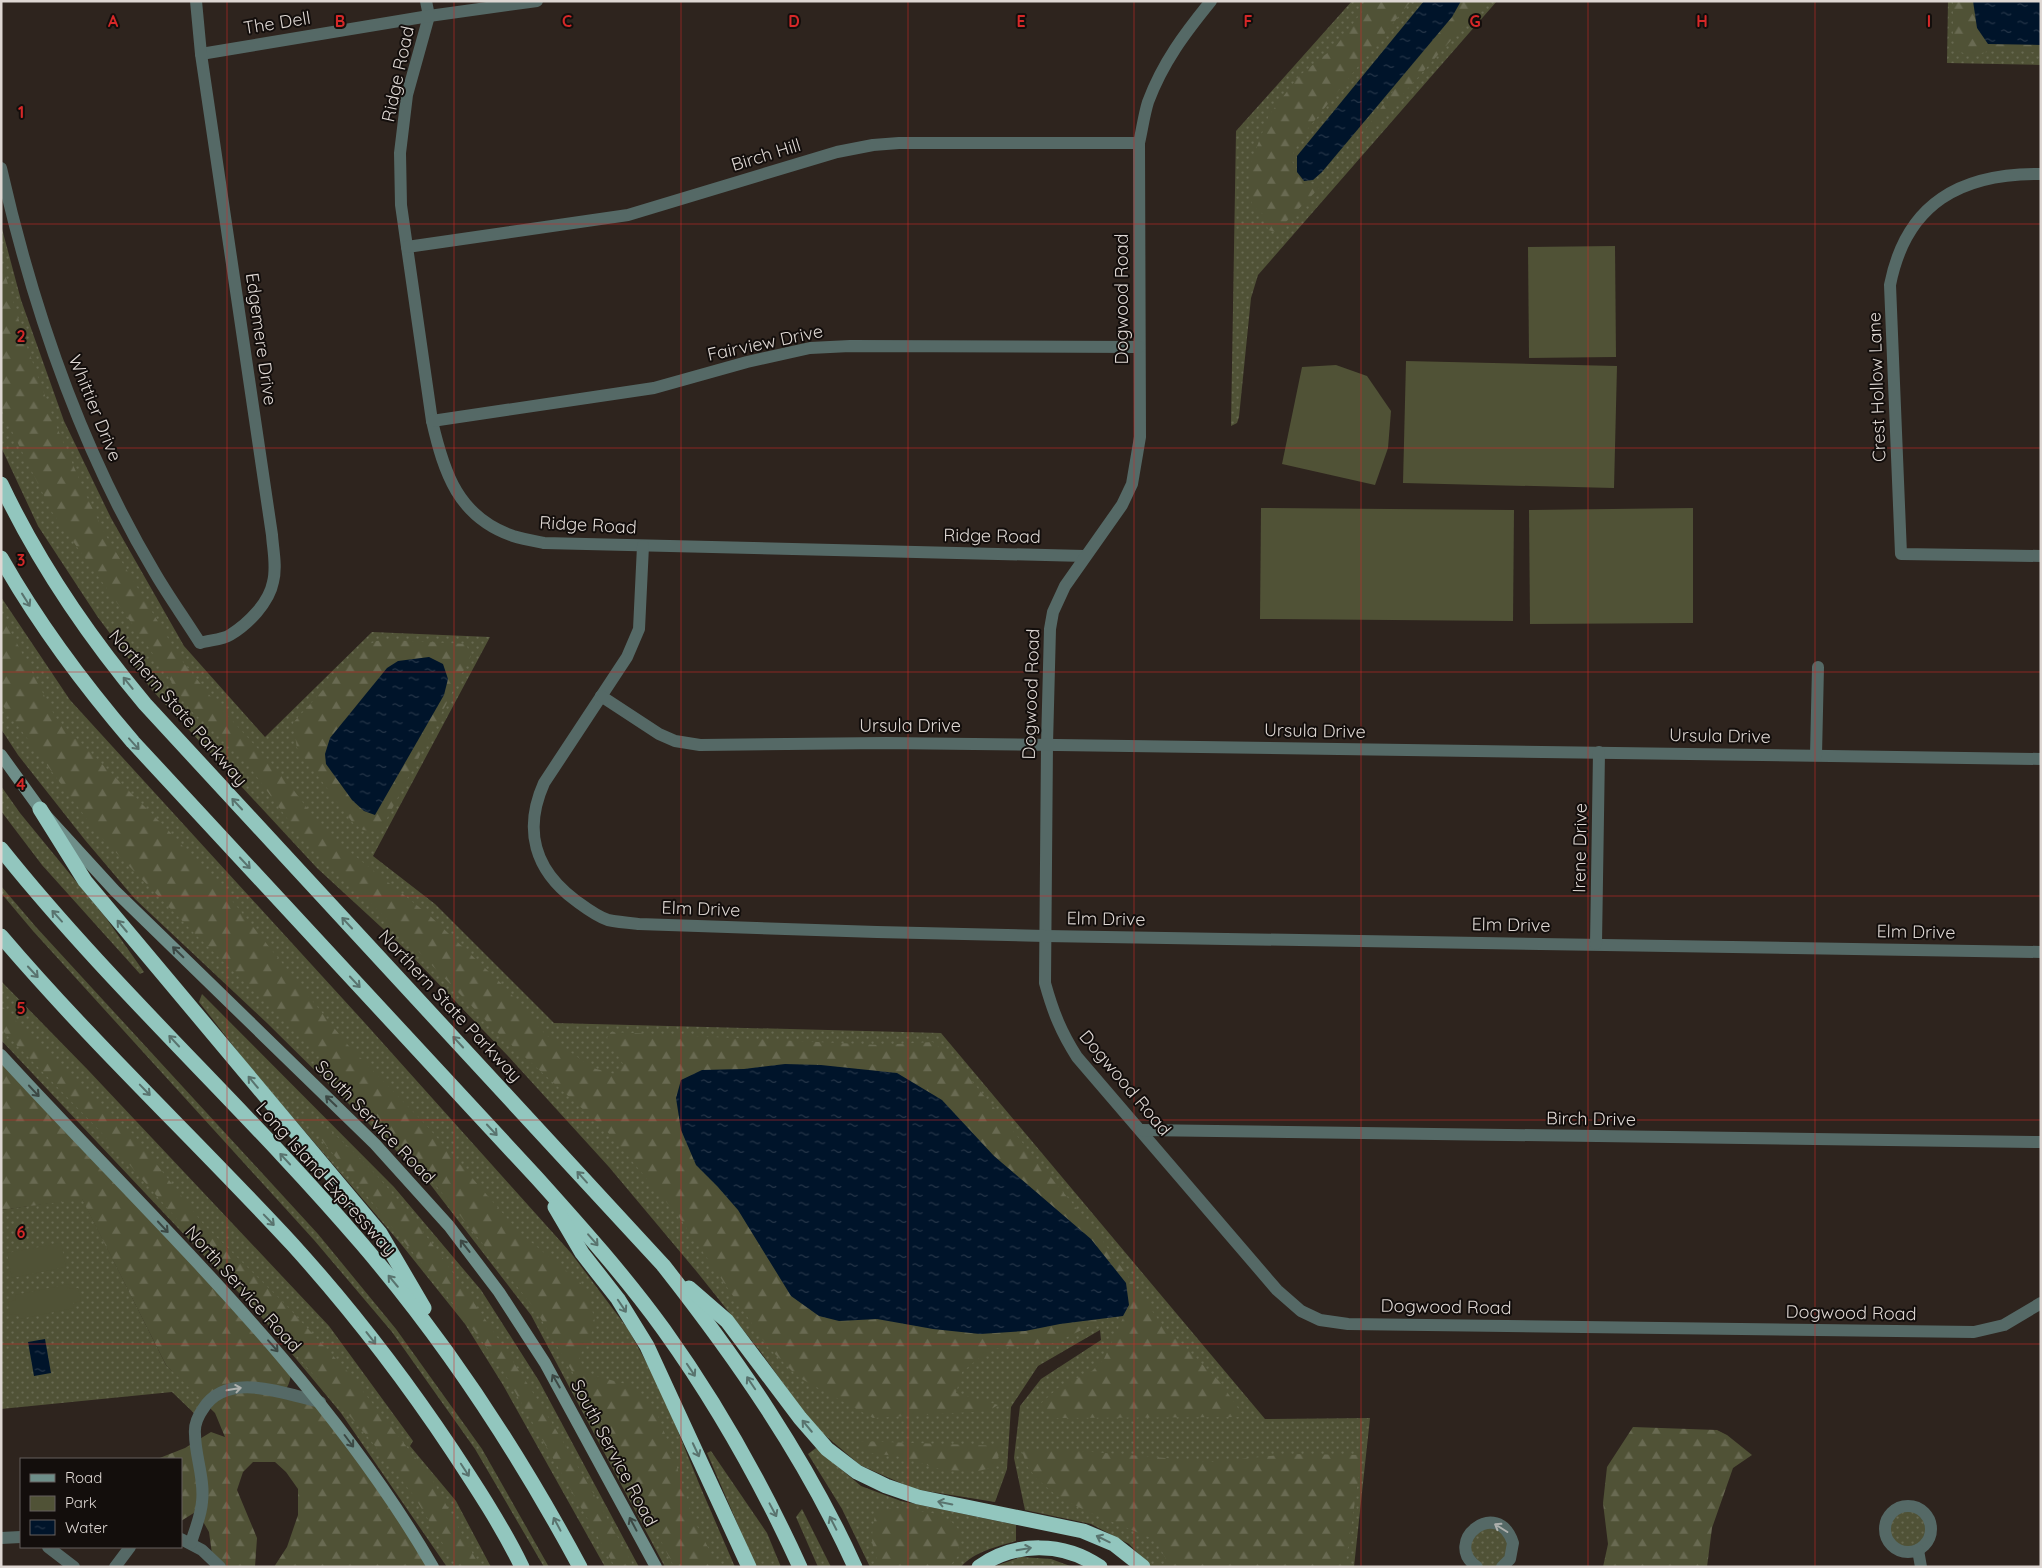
<svg xmlns="http://www.w3.org/2000/svg" width="2042" height="1568" viewBox="0 0 2042 1568" font-family="Quicksand,sans-serif">
  <defs>
    <pattern id="green-dots" width="8" height="8" patternUnits="userSpaceOnUse" patternTransform="scale(1.25)"><rect width="8" height="8" fill="#505236"/><path d="M2 2h.1M6 6h.1" fill="none" stroke="#696a52" stroke-width="1.8" stroke-linecap="round"/></pattern>
    <pattern id="forest-firs" width="22" height="20" patternUnits="userSpaceOnUse" patternTransform="scale(1.25)"><rect width="22" height="20" fill="#505236"/><path d="M5 1l3.5 6h-7zM16 11l3.5 6h-7z" fill="#696a52"/></pattern>
    <pattern id="water-ripples" width="26" height="14" patternUnits="userSpaceOnUse" patternTransform="scale(1.25)"><rect width="26" height="14" fill="#00142a"/><path d="M2 4q2-2 4 0t4 0M15 11q2-2 4 0t4 0" fill="none" stroke="#253548"/></pattern>
  </defs>
  <rect width="100%" height="100%" fill="#2e241e"/>
  <!-- green -->
  <g fill="url(#green-dots)">
    <polygon points="1352,1 1497,1 1258,275 1251,298 1239,417 1237,423 1231,426 1236,131"/>
    <polygon points="1948,1 2041,1 2041,65 1947,63"/>
    <polygon points="1,225 21,300 64,421 111,518 184,646 265,737 372,632 490,637 373,856 435,904 554,1023 941,1033 1265,1419 1370,1418 1354,1567 1151,1567 1129,1544 1091,1524 1025,1510 1014,1458 1020,1406 1041,1379 1101,1340 1100,1330 1038,1366 1011,1407 1007,1469 995,1502 914,1489 860,1465 813,1425 760,1351 697,1272 609,1167 508,1056 406,950 317,868 152,690 97,616 38,526 1,447"/>
    <polygon points="1,597 70,700 364,1022 571,1253 628,1329 661,1389 700,1486 735,1567 665,1567 531,1315 430,1184 267,1023 135,899 85,840 18,755 1,729"/>
    <polygon points="1,786 20,813 106,918 144,972 140,974 42,865 1,811"/>
    <polygon points="1,886 36,927 318,1234 396,1329 482,1449 549,1567 544,1567 475,1449 392,1332 314,1240 33,931 1,893"/>
    <polygon points="1,981 88,1070 329,1326 413,1441 410,1446 456,1501 491,1567 447,1567 341,1413 258,1313 1,1040"/>
    <polygon points="202,994 394,1187 481,1290 539,1381 639,1567 605,1567 503,1385 465,1324 401,1244 249,1066 199,1002"/>
    <polygon points="82,1198 166,1365 207,1403 198,1417 172,1392 1,1409 1,1210"/>
    <path d="M816 1448 861 1486 901 1501 1016 1525V1541C999 1546 973 1552 961 1567H870L842 1509 808 1454Z"/>
    <polygon points="711,1451 767,1533 781,1567 756,1567 707,1453"/>
    <circle cx="1908" cy="1529" r="23"/>
    <polygon points="802,1509 831,1567 818,1567 796,1517"/>
    <polygon points="1483,1524 1511,1536 1502,1567 1477,1567 1466,1546"/>
    <polygon points="1021,1557 1051,1559 1073,1567 993,1567"/>
  </g>
  <!-- forest -->
  <g fill="url(#forest-firs)">
    <polygon points="1370,1 1411,1 1302,136 1292,156 1294,173 1308,184 1324,183 1276,232 1268,230 1265,216 1252,205 1248,170 1269,115 1299,76 1336,46"/>
    <polygon points="1458,1 1486,1 1363,139 1363,133"/>
    <polygon points="1953,1 1973,1 1977,28 1988,44 2041,45 2041,53 2006,49 1969,55 1955,50 1953,37"/>
    <polygon points="1,261 26,344 55,423 86,495 105,534 180,658 215,702 283,776 325,832 429,915 505,987 546,1035 593,1068 618,1075 623,1064 607,1038 611,1032 879,1045 933,1042 957,1063 1100,1237 1160,1322 1221,1383 1244,1417 1051,1418 1038,1406 1058,1388 1092,1371 1104,1359 1129,1305 1091,1239 994,1156 942,1100 897,1073 821,1065 785,1064 744,1069 681,1130 696,1165 717,1186 738,1210 760,1244 839,1321 877,1319 933,1329 1025,1331 1060,1324 1104,1319 1055,1343 990,1349 962,1372 956,1393 998,1405 988,1411 873,1418 798,1377 768,1347 679,1217 605,1129 497,1032 380,912 294,828 235,747 191,711 143,639 52,512 1,409"/>
    <polygon points="1,613 56,718 168,830 230,898 347,1044 426,1125 520,1233 580,1282 589,1294 595,1323 587,1345 579,1356 585,1373 629,1385 657,1413 675,1461 693,1518 718,1567 674,1567 598,1415 535,1309 421,1167 312,1048 195,934 98,834 1,703"/>
    <polygon points="391,640 466,644 471,656 380,832 363,830 353,823 297,748 293,723 359,650 376,641"/>
    <polygon points="1,1005 37,1044 133,1134 204,1225 285,1304 347,1371 432,1479 480,1567 457,1567 414,1496 368,1437 99,1130 1,1029"/>
    <path d="M1 1055 291 1367C291 1378 290 1385 283 1393L320 1402 433 1567H274L287 1547 298 1515V1489L286 1472 275 1462H253L243 1472 237 1490 257 1538 255 1567H223L212 1554 209 1532 197 1511 181 1521V1459H157L185 1448 211 1432 225 1437 215 1413 166 1365 82 1199 1 1210Z"/>
    <path d="M307 1113C368 1156 416 1220 458 1280 523 1372 581 1468 634 1567H615L498 1362 427 1270 304 1118Z"/>
    <polygon points="1633,1427 1717,1430 1727,1435 1752,1455 1733,1468 1712,1528 1707,1567 1603,1567 1608,1544 1603,1503 1607,1467"/>
    <polygon points="856,1441 1001,1446 997,1461 991,1468 978,1471 943,1470 897,1456 868,1453"/>
    <polygon points="1057,1449 1213,1462 1289,1454 1362,1455 1345,1567 1170,1567 1156,1540 1088,1512 1057,1496 1036,1478 1027,1466 1022,1451"/>
    <path d="M894 1508 932 1513 950 1520 960 1531 958 1556 949 1567H881C869 1544 871 1536 876 1511Z"/>
  </g>
  <!-- pitch -->
  <g fill="#505236">
    <polygon points="1615,246 1616,357 1529,358 1528,247"/>
    <polygon points="1406,361 1617,366 1614,488 1403,483"/>
    <polygon points="1336,365 1367,376 1391,411 1388,448 1375,485 1282,464 1302,367"/>
    <polygon points="1261,508 1514,510 1513,621 1260,619"/>
    <polygon points="1693,508 1693,623 1530,624 1529,510"/>
    <polygon points="61,1243 66,1267 12,1278 7,1253"/>
    <polygon points="69,1284 70,1289 78,1288 81,1301 73,1303 74,1308 20,1319 18,1314 10,1315 8,1302 16,1300 15,1295"/>
  </g>
  <!-- water -->
  <g fill="url(#water-ripples)">
    <polygon points="1424,1 1461,1 1452,17 1322,172 1313,180 1304,181 1297,172 1297,156"/>
    <polygon points="1973,1 2041,1 2041,45 1988,44 1977,28"/>
    <polygon points="429,657 443,664 448,679 444,695 375,815 364,811 352,800 326,764 325,754 330,738 387,668 398,661"/>
    <polygon points="785,1064 821,1065 897,1073 942,1100 994,1156 1091,1239 1126,1283 1129,1305 1123,1316 1060,1324 1025,1331 980,1334 933,1329 877,1319 839,1321 819,1316 791,1296 738,1210 717,1186 696,1165 681,1130 676,1098 681,1080 702,1070 744,1069"/>
    <polygon points="45,1339 51,1373 34,1376 28,1342"/>
  </g>
  <g fill="none" stroke-linecap="round" stroke-linejoin="round">
    <!-- street -->
    <g stroke="#556966" stroke-width="12">
      <path d="M426 1 429 16 407 95 400 153 401 205 432 421C444 473 458 517 513 536 523 539 534 541 544 543L1085 556"/>
      <path d="M1211 1C1185 33 1163 62 1148 102 1144 115 1142 130 1139 143L1140 437 1132 484 1122 505 1065 586 1053 612 1050 629 1047 744 1045 983C1053 1012 1061 1032 1077 1057L1277 1290 1301 1311 1320 1320 1348 1324 1974 1332 2004 1325 2041 1303"/>
      <polyline points="201,54 429,16 537,1"/>
      <path d="M1 168C33 309 80 448 155 573 169 597 185 619 200 643 209 640 222 640 230 635 248 624 269 603 273 582 277 567 273 550 272 535L201 54 196 1"/>
      <path d="M2041 174C1961 173 1906 203 1890 285L1901 554 2041 556"/>
      <polyline points="407,247 628,215 837,152 873,145 899,143 1139,143"/>
      <polyline points="432,421 654,388 747,362 810,348 850,346 1139,347"/>
      <path d="M643 546 639 629 627 657 544 783C523 830 535 870 575 900 586 908 596 916 608 920 618 922 629 923 639 924L877 932 1045 936 2041 952"/>
      <polyline points="601,696 659,734 675,741 700,745 885,743 1057,745 2041,759"/>
      <polyline points="1816,755 1818,667"/>
      <polyline points="1596,944 1599,752"/>
      <polyline points="1141,1130 2041,1142"/>
      <circle cx="1908" cy="1529" r="23"/>
      <polyline points="1,1538 21,1537"/>
      <polyline points="181,1539 202,1550 220,1567"/>
      <path d="M191 1543C195 1529 201 1516 202 1502 205 1479 195 1456 195 1434 194 1424 198 1416 203 1409 227 1370 285 1394 320 1402"/>
      <polyline points="48,1547 74,1567"/>
      <polyline points="1918,1550 1921,1567"/>
      <polyline points="115,1567 130,1547"/>
      <path d="M1477 1567C1441 1542 1498 1496 1513 1543L1510 1559 1502 1567"/>
    </g>
    <!-- secondary -->
    <g stroke="#6e8e89" stroke-width="12">
      <polyline points="1,755 40,809 115,891 375,1144 449,1226 499,1292 545,1363 656,1567"/>
      <path d="M1 1055C152 1220 320 1372 433 1567"/>
    </g>
    <!-- highway -->
    <g stroke="#92c6be" stroke-width="15">
      <path d="M1 484C39 564 89 637 145 704L663 1265C737 1359 805 1457 855 1567"/>
      <path d="M1 558C39 625 84 685 133 742L537 1178C581 1227 625 1276 664 1330 717 1404 762 1484 800 1567"/>
      <polyline points="40,809 85,881 380,1233 424,1308"/>
      <path d="M1 849C112 988 246 1108 362 1244 447 1343 518 1452 580 1567"/>
      <path d="M1 936C93 1044 197 1141 293 1245 351 1309 404 1378 452 1450 477 1488 502 1526 522 1567"/>
      <polyline points="555,1207 582,1253 618,1299 647,1346 749,1567"/>
      <polyline points="689,1288 727,1321 800,1418 827,1449 857,1472 886,1486 918,1497 1083,1531 1114,1544 1143,1567"/>
      <path d="M979 1567C1015 1541 1064 1542 1100 1567"/>
    </g>
  </g>
  <!-- one-way arrows -->
  <defs><path id="oneway-shaft" d="M-6 0H5M1.5-3L5.5 0L1.5 3" fill="none" stroke-width="1.6" stroke-linecap="round" stroke-linejoin="round" transform="scale(1.25)"/></defs>
  <g stroke="#59736e">
    <use href="#oneway-shaft" transform="translate(26 600) rotate(58)"/>
    <use href="#oneway-shaft" transform="translate(128 683) rotate(-129)"/>
    <use href="#oneway-shaft" transform="translate(134 744) rotate(48)"/>
    <use href="#oneway-shaft" transform="translate(237 804) rotate(-133)"/>
    <use href="#oneway-shaft" transform="translate(245 863) rotate(47)"/>
    <use href="#oneway-shaft" transform="translate(57 916) rotate(-132)"/>
    <use href="#oneway-shaft" transform="translate(347 923) rotate(-133)"/>
    <use href="#oneway-shaft" transform="translate(122 926) rotate(-130)"/>
    <use href="#oneway-shaft" transform="translate(33 972) rotate(47)"/>
    <use href="#oneway-shaft" transform="translate(355 982) rotate(47)"/>
    <use href="#oneway-shaft" transform="translate(174 1041) rotate(-133)"/>
    <use href="#oneway-shaft" transform="translate(458 1042) rotate(-133)"/>
    <use href="#oneway-shaft" transform="translate(253 1082) rotate(-130)"/>
    <use href="#oneway-shaft" transform="translate(145 1090) rotate(46)"/>
    <use href="#oneway-shaft" transform="translate(492 1130) rotate(47)"/>
    <use href="#oneway-shaft" transform="translate(285 1159) rotate(-133)"/>
    <use href="#oneway-shaft" transform="translate(582 1177) rotate(-132)"/>
    <use href="#oneway-shaft" transform="translate(269 1220) rotate(46)"/>
    <use href="#oneway-shaft" transform="translate(593 1240) rotate(49)"/>
    <use href="#oneway-shaft" transform="translate(393 1281) rotate(-130)"/>
    <use href="#oneway-shaft" transform="translate(622 1306) rotate(56)"/>
    <use href="#oneway-shaft" transform="translate(371 1338) rotate(52)"/>
    <use href="#oneway-shaft" transform="translate(691 1370) rotate(56)"/>
    <use href="#oneway-shaft" transform="translate(751 1383) rotate(-124)"/>
    <use href="#oneway-shaft" transform="translate(807 1426) rotate(-130)"/>
    <use href="#oneway-shaft" transform="translate(696 1450) rotate(65)"/>
    <use href="#oneway-shaft" transform="translate(465 1470) rotate(57)"/>
    <use href="#oneway-shaft" transform="translate(945 1503) rotate(-169)"/>
    <use href="#oneway-shaft" transform="translate(773 1510) rotate(62)"/>
    <use href="#oneway-shaft" transform="translate(833 1523) rotate(-117)"/>
    <use href="#oneway-shaft" transform="translate(557 1524) rotate(-118)"/>
    <use href="#oneway-shaft" transform="translate(1103 1539) rotate(-154)"/>
    <use href="#oneway-shaft" transform="translate(1024 1549) rotate(-9)"/>
  </g>
  <g stroke="#3c4844">
    <use href="#oneway-shaft" transform="translate(178 952) rotate(-136)"/>
    <use href="#oneway-shaft" transform="translate(34 1091) rotate(47)"/>
    <use href="#oneway-shaft" transform="translate(331 1101) rotate(-136)"/>
    <use href="#oneway-shaft" transform="translate(163 1227) rotate(47)"/>
    <use href="#oneway-shaft" transform="translate(465 1246) rotate(-128)"/>
    <use href="#oneway-shaft" transform="translate(273 1346) rotate(49)"/>
    <use href="#oneway-shaft" transform="translate(556 1381) rotate(-120)"/>
    <use href="#oneway-shaft" transform="translate(349 1441) rotate(53)"/>
    <use href="#oneway-shaft" transform="translate(633 1524) rotate(-118)"/>
  </g>
  <g stroke="#aeb0ad">
    <use href="#oneway-shaft" transform="translate(234 1389) rotate(-10)"/>
    <use href="#oneway-shaft" transform="translate(1501 1528) rotate(-148)"/>
  </g>
  <!-- grid -->
  <path fill="none" stroke="#d62828" stroke-width="1" stroke-opacity="0.55" d="M227 1V1567M454 1V1567M681 1V1567M908 1V1567M1134 1V1567M1361 1V1567M1588 1V1567M1815 1V1567M1 224H2041M1 448H2041M1 672H2041M1 896H2041M1 1120H2041M1 1344H2041"/>
  <g text-anchor="middle" stroke-width="4" stroke-linejoin="round" paint-order="stroke">
    <!-- street labels -->
    <g font-size="18" fill="#ded7d3" stroke="#130e0c">
      <text transform="translate(277 23) rotate(-9)" y="6">The Dell</text>
      <text transform="translate(398 74) rotate(-78)" y="6">Ridge Road</text>
      <text transform="translate(766 155) rotate(-17)" y="6">Birch Hill</text>
      <text transform="translate(1122 299) rotate(-90)" y="6">Dogwood Road</text>
      <text transform="translate(261 339) rotate(82)" y="6">Edgemere Drive</text>
      <text transform="translate(765 343) rotate(-12)" y="6">Fairview Drive</text>
      <text transform="translate(1877 387) rotate(-92)" y="6">Crest Hollow Lane</text>
      <text transform="translate(95 408) rotate(68)" y="6">Whittier Drive</text>
      <text transform="translate(588 525) rotate(3)" y="6">Ridge Road</text>
      <text transform="translate(992 536) rotate(1)" y="6">Ridge Road</text>
      <text transform="translate(1031 694) rotate(-88)" y="6">Dogwood Road</text>
      <text transform="translate(178 708) rotate(49)" y="6">Northern State Parkway</text>
      <text x="910" y="732">Ursula Drive</text>
      <text transform="translate(1315 731) rotate(1)" y="6">Ursula Drive</text>
      <text transform="translate(1720 736) rotate(1)" y="6">Ursula Drive</text>
      <text transform="translate(1580 848) rotate(-89)" y="6">Irene Drive</text>
      <text transform="translate(701 909) rotate(2)" y="6">Elm Drive</text>
      <text transform="translate(1106 919) rotate(1)" y="6">Elm Drive</text>
      <text transform="translate(1511 925) rotate(1)" y="6">Elm Drive</text>
      <text transform="translate(1916 932) rotate(1)" y="6">Elm Drive</text>
      <text transform="translate(450 1006) rotate(47)" y="6">Northern State Parkway</text>
      <text transform="translate(1125 1083) rotate(50)" y="6">Dogwood Road</text>
      <text transform="translate(1591 1119) rotate(1)" y="6">Birch Drive</text>
      <text transform="translate(375 1122) rotate(46)" y="6">South Service Road</text>
      <text transform="translate(326 1179) rotate(48)" y="6">Long Island Expressway</text>
      <text transform="translate(243 1289) rotate(48)" y="6">North Service Road</text>
      <text transform="translate(1446 1307) rotate(1)" y="6">Dogwood Road</text>
      <text transform="translate(1851 1313) rotate(1)" y="6">Dogwood Road</text>
      <text transform="translate(614 1453) rotate(62)" y="6">South Service Road</text>
    </g>
  </g>
  <g font-size="16" text-anchor="middle" font-weight="bold" fill="#d62828" stroke="#130e0c" stroke-width="4" stroke-linejoin="round" paint-order="stroke">
    <text x="113" y="27">A</text>
    <text x="340" y="27">B</text>
    <text x="567" y="27">C</text>
    <text x="794" y="27">D</text>
    <text x="1021" y="27">E</text>
    <text x="1248" y="27">F</text>
    <text x="1475" y="27">G</text>
    <text x="1702" y="27">H</text>
    <text x="1929" y="27">I</text>
    <text x="21" y="118">1</text>
    <text x="21" y="342">2</text>
    <text x="21" y="566">3</text>
    <text x="21" y="790">4</text>
    <text x="21" y="1014">5</text>
    <text x="21" y="1238">6</text>
  </g>
  <!-- border -->
  <rect width="2042" height="1568" fill="none" stroke="#ded7d3" stroke-width="5"/>
  <!-- legend -->
  <rect x="20" y="1458" width="162" height="90" fill="#130e0c" stroke="#645e5c"/>
  <rect x="30" y="1474" width="25" height="8" fill="#6e8e89" stroke="#645e5c"/>
  <text x="65" y="1483" font-size="15" fill="#ded7d3">Road</text>
  <rect x="30" y="1496" width="25" height="15" fill="#505236" stroke="#645e5c"/>
  <text x="65" y="1508" font-size="15" fill="#ded7d3">Park</text>
  <rect x="30" y="1520" width="25" height="15" fill="url(#water-ripples)" stroke="#645e5c"/>
  <text x="65" y="1533" font-size="15" fill="#ded7d3">Water</text>
</svg>
